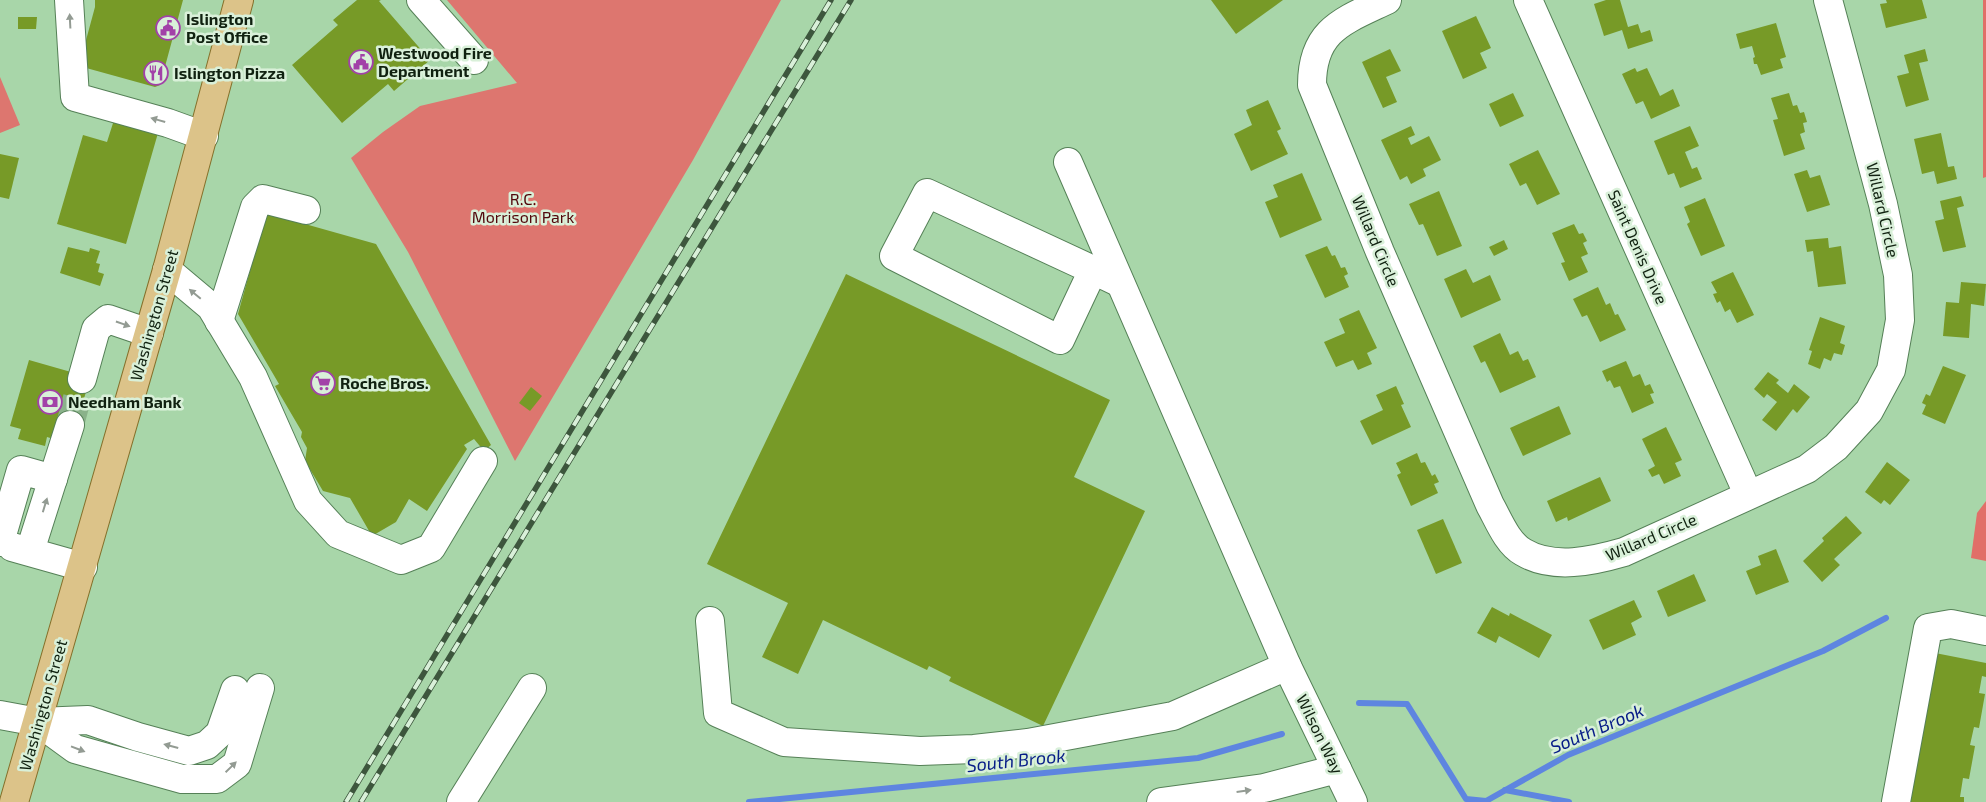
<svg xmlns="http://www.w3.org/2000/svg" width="1986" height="802" viewBox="0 0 1986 802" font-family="'Exo 2',sans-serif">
  <rect width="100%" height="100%" fill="#a8d6a9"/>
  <!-- green -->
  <g fill="#dd766f">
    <polygon points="447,0 781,0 693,160 515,461 408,252 351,158 383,132 420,106 517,83"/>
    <polygon points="0,77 20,125 0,133"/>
  </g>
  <!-- forest -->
  <g fill="#e16f68">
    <polygon points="1983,0 1986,0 1986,177 1983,178"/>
    <polygon points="1986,501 1986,561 1971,558 1977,513"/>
  </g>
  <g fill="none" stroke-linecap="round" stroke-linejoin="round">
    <!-- stream -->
    <g stroke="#5e85e0" stroke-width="6">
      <polyline points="1359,703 1407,704 1466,799 1486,801 1568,755 1823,651 1886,618"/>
      <polyline points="1505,790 1569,802"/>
      <polyline points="749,802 1198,758 1282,734"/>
    </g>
  </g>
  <!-- building -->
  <g fill="#779a27">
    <polygon points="95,0 183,0 160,85 155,87 79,66 95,7"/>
    <polygon points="357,0 381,0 379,1 430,60 394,91 388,84 342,123 292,65 338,25 333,20"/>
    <polygon points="1211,0 1283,0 1236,34"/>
    <polygon points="1606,0 1620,0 1628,27 1638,24 1641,33 1650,30 1653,41 1628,49 1622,30 1604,36 1594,4"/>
    <polygon points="1886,0 1922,0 1927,18 1886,28 1880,4 1887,3"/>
    <polygon points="1476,16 1491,48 1480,53 1487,68 1463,79 1442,31"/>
    <polygon points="18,17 37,17 36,29 18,29"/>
    <polygon points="1776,23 1786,57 1780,59 1783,68 1761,75 1757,64 1754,64 1753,58 1755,57 1752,46 1740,49 1736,34"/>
    <polygon points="1390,49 1401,71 1386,77 1397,102 1383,108 1362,62"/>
    <polygon points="1925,49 1928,61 1919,63 1929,100 1906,107 1897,76 1909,73 1904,55"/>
    <polygon points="1635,68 1637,72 1647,68 1660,96 1673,89 1680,106 1651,119 1643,101 1636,104 1622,74"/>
    <polygon points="1513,93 1524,116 1500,127 1489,104"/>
    <polygon points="1789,93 1793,106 1797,105 1800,113 1804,112 1807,122 1803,123 1805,132 1800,134 1805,149 1784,156 1773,120 1778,119 1771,98"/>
    <polygon points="1268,100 1281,129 1277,131 1288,154 1251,171 1234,134 1252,125 1246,110"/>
    <polygon points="114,120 158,133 126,244 57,224 83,135 107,142"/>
    <polygon points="1411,126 1415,135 1408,138 1411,145 1429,136 1441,160 1423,169 1426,176 1411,184 1407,176 1400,180 1381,140"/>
    <polygon points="1690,126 1699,146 1685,152 1692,169 1697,167 1702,179 1680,188 1674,173 1668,175 1654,141"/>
    <polygon points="1941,133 1948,167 1954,166 1957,179 1937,184 1934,171 1922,174 1914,139"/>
    <polygon points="1538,150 1560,194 1537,205 1526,183 1520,186 1509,164"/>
    <polygon points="0,154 19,158 9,199 0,197"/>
    <polygon points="1807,170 1810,178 1820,175 1830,205 1807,212 1794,174"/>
    <polygon points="1302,173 1322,220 1280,238 1265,202 1278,197 1273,185"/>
    <polygon points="1439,191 1462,246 1437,256 1423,224 1419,225 1409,204"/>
    <polygon points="1961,196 1964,206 1957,208 1966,247 1943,252 1935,221 1944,219 1940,201"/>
    <polygon points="1705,198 1725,246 1701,256 1687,224 1690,222 1684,207"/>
    <polygon points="266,213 376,244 491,445 484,451 474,439 464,445 467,449 427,511 409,499 396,522 372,536 350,498 323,491 305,461 307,448 301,437 302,432 275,386 279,384 238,314"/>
    <polygon points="1574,224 1579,234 1583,233 1587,241 1583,243 1588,254 1581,257 1588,272 1569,281 1561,263 1565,262 1552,233"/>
    <polygon points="1828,238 1829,248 1841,246 1846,284 1818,287 1813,251 1807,252 1805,240"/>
    <polygon points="1504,240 1508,249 1494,256 1489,247"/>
    <polygon points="1327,246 1332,256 1335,255 1341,268 1345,267 1348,274 1344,276 1349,287 1325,298 1305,255"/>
    <polygon points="68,247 89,252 90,248 100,251 96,263 100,264 98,272 104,274 100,286 60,273"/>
    <polygon points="1466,269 1473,283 1490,275 1501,300 1461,318 1444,279"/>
    <polygon points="1733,272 1754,315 1737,323 1730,309 1725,312 1720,301 1717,303 1713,294 1717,293 1711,282"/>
    <polygon points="846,274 1110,400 1074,477 1145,511 1043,726 949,681 951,677 929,666 927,670 823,620 798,674 762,657 788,603 707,564"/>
    <polygon points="1961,282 1986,284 1984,306 1971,304 1969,338 1943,336 1946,302 1959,303"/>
    <polygon points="1598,287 1606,305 1610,303 1615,315 1618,314 1626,330 1600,342 1587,315 1582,317 1573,299"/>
    <polygon points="1359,310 1377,348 1367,353 1372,364 1358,370 1353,360 1336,367 1324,342 1345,333 1339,319"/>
    <polygon points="1820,317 1845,326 1840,343 1845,345 1842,355 1834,353 1831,361 1824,358 1820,369 1808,364 1812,351 1809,350"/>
    <polygon points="1500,333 1510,355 1518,351 1523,361 1528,359 1536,377 1500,393 1485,361 1481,363 1473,346"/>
    <polygon points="29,360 78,374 89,381 76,427 60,441 47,437 45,446 18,439 21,429 10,426"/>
    <polygon points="1626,361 1633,377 1640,374 1645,386 1650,384 1654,393 1650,394 1654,403 1632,413 1620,386 1614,388 1610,380 1607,382 1602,371"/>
    <polygon points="1943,366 1966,375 1945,424 1922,414 1926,405 1922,403 1926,394 1930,396"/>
    <polygon points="1768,372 1779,380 1776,383 1788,393 1794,384 1810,397 1797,413 1793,409 1776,431 1762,420 1777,402 1767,394 1764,398 1754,389"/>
    <polygon points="1396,386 1404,404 1401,405 1411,427 1372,445 1360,421 1383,410 1376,395"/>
    <polygon points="531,387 542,396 530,411 519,403"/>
    <polygon points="1559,406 1571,434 1523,456 1510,428"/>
    <polygon points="1666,427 1682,460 1675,463 1681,476 1664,484 1659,474 1652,477 1648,470 1655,466 1642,439"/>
    <polygon points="1417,453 1421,463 1425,462 1432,476 1435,474 1439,482 1434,484 1438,493 1411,506 1397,475 1401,473 1396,463"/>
    <polygon points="1887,462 1910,480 1890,505 1884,500 1881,504 1865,492"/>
    <polygon points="1600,477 1611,501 1568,521 1567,517 1556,522 1547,501"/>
    <polygon points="1846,516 1862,533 1834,559 1840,565 1822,582 1803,561 1824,541 1822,538"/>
    <polygon points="1443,519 1462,563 1436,574 1417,530"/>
    <polygon points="1776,549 1789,582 1756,595 1746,571 1761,565 1758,556"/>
    <polygon points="1694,574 1706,601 1668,617 1657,591"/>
    <polygon points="1634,600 1642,617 1631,623 1636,635 1603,650 1589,620"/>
    <polygon points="1492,607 1509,616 1510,613 1552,635 1539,658 1499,636 1496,643 1477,633"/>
    <polygon points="1930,652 1986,663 1986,677 1982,676 1979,693 1985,694 1979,728 1974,727 1970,745 1975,746 1969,779 1963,778 1960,797 1964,797 1964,802 1902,802"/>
  </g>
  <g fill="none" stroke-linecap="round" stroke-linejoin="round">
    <!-- minor-tunnel -->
    <polyline stroke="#8ab28a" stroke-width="28" stroke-dasharray="28 14" stroke-linecap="butt" points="70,425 82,379"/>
    <!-- minor casing -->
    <g stroke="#558057" stroke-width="30">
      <g id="minor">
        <polyline points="69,0 75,97 168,123 204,136"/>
        <polyline points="421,0 474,60"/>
        <path d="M1387 0C1343 21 1312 30 1312 85L1380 252 1490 505C1498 519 1507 543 1523 552 1553 570 1593 561 1624 552L1807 469 1836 447 1869 411 1891 370 1900 320 1898 275 1883 204 1828 0"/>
        <polyline points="1528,0 1748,494"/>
        <polyline points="1068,162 1287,666 1353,802"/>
        <polyline points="167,270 211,307 253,377 308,501 338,534 401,560 431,548 483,461"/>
        <polyline points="1093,270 1060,340 894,256 927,193 1093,270 1120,283"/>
        <polyline points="219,321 255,207 263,199 306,210"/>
        <polyline points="82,379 96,329 108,319 149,333"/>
        <polyline points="0,542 21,470 53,479"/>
        <polyline points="12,547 83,567"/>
        <polyline points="30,551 70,425"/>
        <polyline points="710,621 718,713 784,742 920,751 974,749 1028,743 1173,716 1287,666"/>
        <polyline points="0,715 38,722 88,720 138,737 189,751 207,745 220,733 235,690"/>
        <polyline points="38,722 75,749 182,779 217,779 237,764 260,688"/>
        <polyline points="461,802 532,688"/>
        <polyline points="1161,802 1264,788 1337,769"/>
        <polyline points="1896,802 1928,628 1951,624 1986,631"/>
      </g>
    </g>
    <!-- major casing -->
    <g stroke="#85702b" stroke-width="30">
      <polyline id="major" points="14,802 167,270 239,0"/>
    </g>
    <!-- minor -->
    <use href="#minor" stroke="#fff" stroke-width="28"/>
    <!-- major -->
    <use href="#major" stroke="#dcc389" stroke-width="28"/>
    <!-- rail casing -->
    <g stroke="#3d563d" stroke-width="5.5">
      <g id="rail">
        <polyline points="346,802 831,0"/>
        <polyline points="361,802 851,0"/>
      </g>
    </g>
    <!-- rail -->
    <use href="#rail" stroke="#d9f0d9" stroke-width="4" stroke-dasharray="11" stroke-linecap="butt"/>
  </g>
  <!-- one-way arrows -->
  <defs><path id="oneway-solid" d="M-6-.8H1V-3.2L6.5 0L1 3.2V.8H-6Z" transform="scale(1.25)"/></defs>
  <g fill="#939b93">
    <use href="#oneway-solid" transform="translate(70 21) rotate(-93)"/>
    <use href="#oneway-solid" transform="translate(158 120) rotate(-164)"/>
    <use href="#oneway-solid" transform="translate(195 294) rotate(-140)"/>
    <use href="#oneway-solid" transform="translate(123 324) rotate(19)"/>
    <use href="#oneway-solid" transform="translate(45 505) rotate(-73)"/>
    <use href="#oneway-solid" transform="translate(171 746) rotate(-165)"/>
    <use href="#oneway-solid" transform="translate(78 749) rotate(21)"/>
    <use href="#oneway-solid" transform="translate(231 767) rotate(-44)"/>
    <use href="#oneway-solid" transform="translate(1244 791) rotate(-8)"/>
  </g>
  <!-- icons -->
  <defs>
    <g id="civic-ring" transform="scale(1.25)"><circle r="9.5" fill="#d9f0d9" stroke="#a241a8" stroke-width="1.5"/><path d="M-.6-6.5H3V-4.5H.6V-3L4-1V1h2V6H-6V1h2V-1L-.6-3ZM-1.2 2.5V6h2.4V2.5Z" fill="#a241a8"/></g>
    <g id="restaurant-ring" transform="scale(1.25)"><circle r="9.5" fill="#d9f0d9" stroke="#a241a8" stroke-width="1.5"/><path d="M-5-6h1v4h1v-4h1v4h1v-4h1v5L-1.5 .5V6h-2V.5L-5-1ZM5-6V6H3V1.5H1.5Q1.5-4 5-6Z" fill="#a241a8"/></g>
    <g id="supermarket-ring" transform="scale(1.25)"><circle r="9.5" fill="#d9f0d9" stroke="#a241a8" stroke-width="1.5"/><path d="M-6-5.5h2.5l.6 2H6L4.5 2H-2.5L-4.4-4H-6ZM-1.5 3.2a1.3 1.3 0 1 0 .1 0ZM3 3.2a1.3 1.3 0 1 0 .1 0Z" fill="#a241a8"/></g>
    <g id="bank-ring" transform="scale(1.25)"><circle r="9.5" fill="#d9f0d9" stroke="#a241a8" stroke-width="1.5"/><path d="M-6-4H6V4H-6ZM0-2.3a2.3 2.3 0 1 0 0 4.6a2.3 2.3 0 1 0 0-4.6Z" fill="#a241a8"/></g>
  </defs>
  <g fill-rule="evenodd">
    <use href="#civic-ring" x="168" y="28"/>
    <use href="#civic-ring" x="361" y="62"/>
    <use href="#restaurant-ring" x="156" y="73"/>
    <use href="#supermarket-ring" x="323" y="383"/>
    <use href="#bank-ring" x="50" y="402"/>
  </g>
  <g text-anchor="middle" stroke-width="5" stroke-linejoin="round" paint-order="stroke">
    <!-- poi labels -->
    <g font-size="16" font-weight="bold" fill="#102110" stroke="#d9f0d9" text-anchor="start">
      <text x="186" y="25">Islington<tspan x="186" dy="18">Post Office</tspan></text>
      <text x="378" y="59">Westwood Fire<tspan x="378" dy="18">Department</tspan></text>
      <text x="174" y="79">Islington Pizza</text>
      <text x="340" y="389">Roche Bros.</text>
      <text x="68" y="408">Needham Bank</text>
    </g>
    <!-- park labels -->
    <g font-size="16" fill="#51070b" stroke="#d9f0d9">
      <text x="523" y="205">R.C.<tspan x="523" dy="18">Morrison Park</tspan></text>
    </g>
    <!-- street labels -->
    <g font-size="16" fill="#102110" stroke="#d9f0d9">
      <text transform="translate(1883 210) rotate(77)" y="6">Willard Circle</text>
      <text transform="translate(1376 241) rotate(67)" y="6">Willard Circle</text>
      <text transform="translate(1638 247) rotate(66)" y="6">Saint Denis Drive</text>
      <text transform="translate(154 315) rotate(-74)" y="6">Washington Street</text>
      <text transform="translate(1651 537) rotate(-23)" y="6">Willard Circle</text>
      <text transform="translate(43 705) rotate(-74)" y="6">Washington Street</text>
      <text transform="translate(1320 734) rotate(64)" y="6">Wilson Way</text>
    </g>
    <!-- water labels -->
    <g font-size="18" font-style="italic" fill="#061c87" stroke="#d9f0d9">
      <text transform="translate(1597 729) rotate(-23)" y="6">South Brook</text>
      <text transform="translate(1016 761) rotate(-6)" y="6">South Brook</text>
    </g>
  </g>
</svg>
